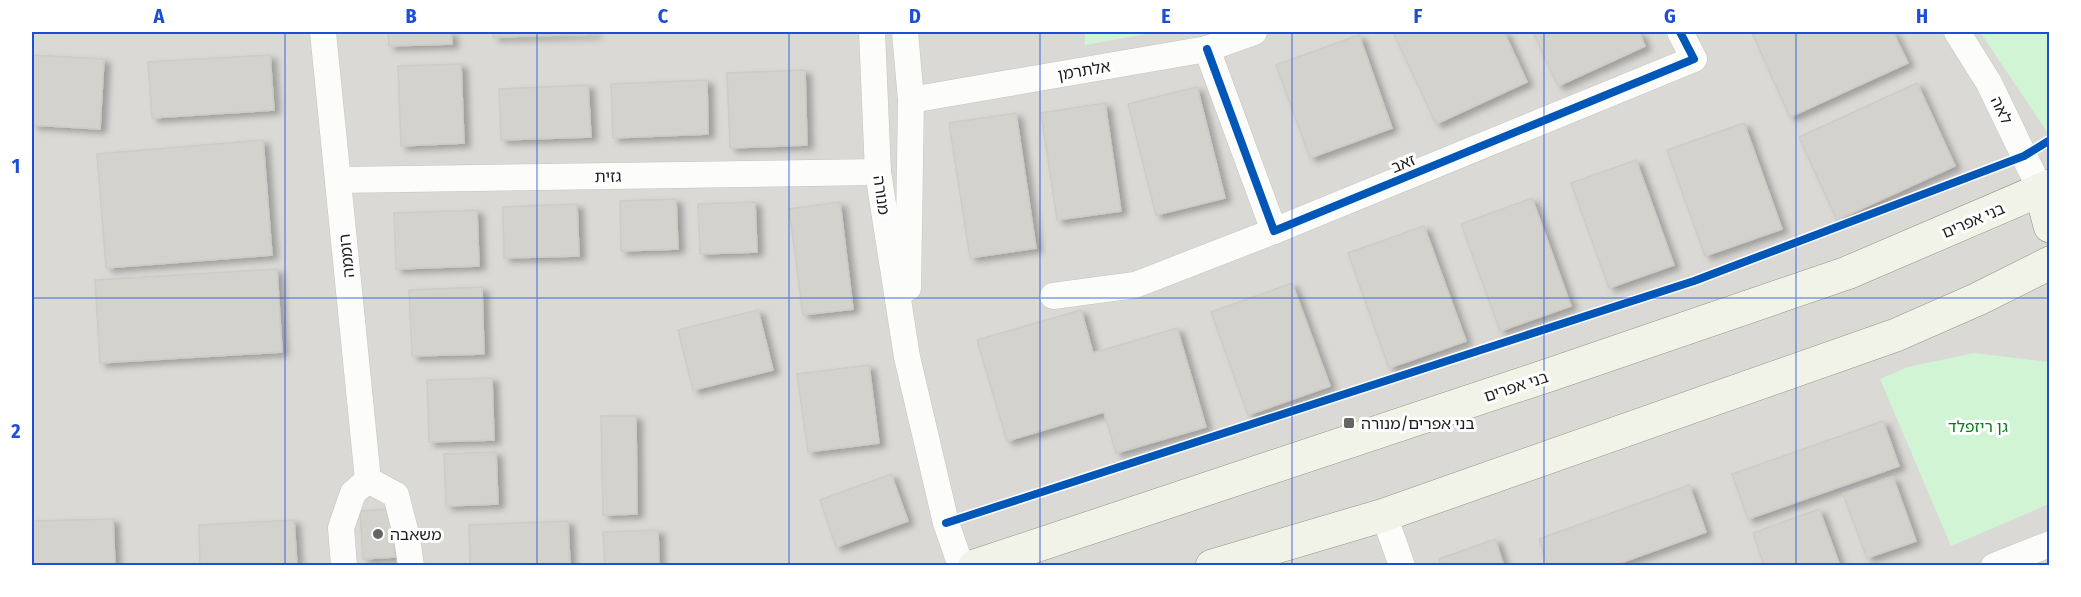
<svg xmlns="http://www.w3.org/2000/svg" width="2081" height="597" viewBox="0 0 2081 597" font-family="'Fira Sans Condensed','Noto Sans Hebrew',sans-serif">
  <defs>
    <filter id="shadow"><feDropShadow dx="6" dy="4" stdDeviation="3" flood-color="#0004"/></filter>
  </defs>
  <rect width="100%" height="100%" fill="#eceae4"/>
  <!-- residential -->
  <rect fill="#dbd9d6" x="32" y="32" width="2017" height="533"/>
  <!-- park -->
  <g fill="#d0f4d4">
    <polygon points="1085,32 1158,32 1085,45"/>
    <polygon points="1980,32 2049,32 2049,135"/>
    <polygon points="1974,353 2049,362 2049,504 1951,546 1880,379 1908,367"/>
  </g>
  <!-- building -->
  <g fill="#d4d2cd" stroke="#cfcbc6" stroke-width="1.5" filter="url(#shadow)">
    <polygon points="388,32 451,32 452,44 389,46"/>
    <polygon points="493,32 595,32 595,34 493,37"/>
    <polygon points="1393,32 1504,32 1527,82 1436,124"/>
    <polygon points="1533,32 1639,32 1645,46 1558,86"/>
    <polygon points="1755,32 1893,32 1908,63 1790,117 1752,33"/>
    <polygon points="1359,35 1392,128 1310,158 1276,65"/>
    <polygon points="32,55 104,59 100,129 32,125"/>
    <polygon points="270,55 274,110 152,118 148,62"/>
    <polygon points="461,64 464,143 401,146 398,66"/>
    <polygon points="805,70 807,145 730,148 727,73"/>
    <polygon points="707,80 708,134 613,138 611,84"/>
    <polygon points="1917,83 1955,166 1837,220 1799,137"/>
    <polygon points="588,85 591,137 501,140 499,89"/>
    <polygon points="1197,87 1225,198 1156,215 1128,104"/>
    <polygon points="1105,103 1121,211 1057,220 1041,113"/>
    <polygon points="1016,113 1036,248 970,258 949,123"/>
    <polygon points="1744,123 1782,229 1705,256 1667,150"/>
    <polygon points="263,140 272,255 106,268 97,154"/>
    <polygon points="1636,160 1674,265 1609,288 1571,183"/>
    <polygon points="1532,198 1571,306 1500,331 1461,224"/>
    <polygon points="676,199 678,249 621,251 620,201"/>
    <polygon points="755,202 757,252 700,254 698,204"/>
    <polygon points="840,202 853,309 803,315 789,209"/>
    <polygon points="577,204 579,256 504,258 503,207"/>
    <polygon points="477,210 479,266 396,269 394,213"/>
    <polygon points="1424,226 1466,341 1389,368 1348,253"/>
    <polygon points="277,269 282,352 100,363 95,280"/>
    <polygon points="1292,283 1330,386 1248,415 1211,312"/>
    <polygon points="482,287 484,354 412,356 409,290"/>
    <polygon points="758,310 773,370 693,390 678,330"/>
    <polygon points="1081,310 1093,353 1177,328 1206,427 1116,453 1104,412 1007,441 977,340"/>
    <polygon points="869,365 879,443 808,452 797,374"/>
    <polygon points="492,378 494,440 429,442 427,380"/>
    <polygon points="601,416 636,416 637,514 603,515"/>
    <polygon points="1883,421 1899,466 1748,519 1732,474"/>
    <polygon points="496,452 498,504 446,506 444,454"/>
    <polygon points="891,474 908,521 836,547 820,500"/>
    <polygon points="1893,477 1916,541 1867,558 1843,494"/>
    <polygon points="1689,485 1706,532 1612,566 1548,566 1539,539"/>
    <polygon points="393,509 395,557 363,559 360,511"/>
    <polygon points="1819,509 1840,566 1764,566 1753,533"/>
    <polygon points="113,519 115,566 32,566 32,521"/>
    <polygon points="294,520 297,566 200,566 199,525"/>
    <polygon points="568,521 570,566 470,566 469,525"/>
    <polygon points="658,530 659,566 605,566 603,532"/>
    <polygon points="1495,539 1504,566 1441,566 1439,559"/>
  </g>
  <g fill="none" stroke-linecap="round" stroke-linejoin="round">
    <!-- street casing -->
    <g stroke="#c4c4c1" stroke-width="27">
      <g id="street">
        <polyline points="323,32 368,480"/>
        <polyline points="872,32 878,172 907,357 946,523 961,566"/>
        <polyline points="905,32 911,100 908,288"/>
        <polyline points="1957,32 1989,83 2041,191"/>
        <polyline points="1207,49 1274,231 1694,59 1680,32"/>
        <polyline points="911,100 1207,49 1254,32"/>
        <polyline points="338,180 878,172"/>
        <polyline points="1053,296 1135,285 1274,231"/>
        <polyline points="1384,515 1402,566"/>
        <polyline points="344,566 341,528 353,493 368,480 396,495 407,538 411,566"/>
        <polyline points="1994,566 2050,544"/>
      </g>
    </g>
    <!-- secondary casing -->
    <g stroke="#92957c" stroke-width="34">
      <g id="secondary">
        <polyline points="2041,191 2050,226"/>
        <polyline points="975,566 1555,373 1847,273 2050,186"/>
        <polyline points="1212,566 1384,515 1896,335 1978,299 2050,263"/>
      </g>
    </g>
    <!-- street -->
    <use href="#street" stroke="#fcfcfb" stroke-width="26"/>
    <!-- secondary -->
    <use href="#secondary" stroke="#f2f3e8" stroke-width="33"/>
    <!-- cycleway casing -->
    <g stroke="#fff" stroke-width="11">
      <g id="cycleway">
        <polyline points="1207,49 1274,231 1694,59 1680,32"/>
        <polyline points="946,523 1694,281 2024,156 2050,140"/>
      </g>
    </g>
    <!-- cycleway -->
    <use href="#cycleway" stroke="#0057b8" stroke-width="8"/>
  </g>
  <!-- grid -->
  <path fill="none" stroke="#1d4ed8" stroke-width="1.5" stroke-opacity="0.55" d="M285 32V566M537 32V566M789 32V566M1040 32V566M1292 32V566M1544 32V566M1796 32V566M32 298H2050"/>
  <!-- markers -->
  <g fill="#656563" stroke="#fff" stroke-width="2">
    <rect x="1343" y="417" width="12" height="12" rx="3"/>
    <circle cx="378" cy="534" r="6"/>
  </g>
  <g text-anchor="middle" stroke-width="6" stroke-linejoin="round" paint-order="stroke">
    <!-- street labels -->
    <g font-size="16" fill="#1d1d1d" stroke="#fff">
      <text transform="translate(1084 70) rotate(-10)" y="6">אלתרמן</text>
      <text transform="translate(2002 110) rotate(64)" y="6">לאה</text>
      <text transform="translate(1403 163) rotate(-22)" y="6">זאב</text>
      <text transform="translate(608 176) rotate(-1)" y="6">גזית</text>
      <text transform="translate(882 195) rotate(82)" y="6">מנורה</text>
      <text transform="translate(1973 220) rotate(-23)" y="6">בני אפרים</text>
      <text transform="translate(346 256) rotate(-96)" y="6">רוממה</text>
      <text transform="translate(1516 386) rotate(-18)" y="6">בני אפרים</text>
    </g>
    <!-- poi labels -->
    <g font-size="16" fill="#1d1d1d" stroke="#fff" text-anchor="start">
      <text x="1361" y="429">בני אפרים/מנורה</text>
      <text x="390" y="540">משאבה</text>
    </g>
    <!-- park labels -->
    <g font-size="16" fill="#03821a" stroke="#fff">
      <text x="1978" y="432">גן ריזפלד</text>
    </g>
  </g>
  <!-- border -->
  <rect width="2081" height="597" fill="none" stroke="#ffffff" stroke-width="66"/>
  <rect x="33" y="33" width="2015" height="531" fill="none" stroke="#1d4ed8" stroke-width="2"/>
  <g font-size="20" text-anchor="middle" font-weight="bold" fill="#1d4ed8">
    <text x="159" y="23">A</text>
    <text x="411" y="23">B</text>
    <text x="663" y="23">C</text>
    <text x="915" y="23">D</text>
    <text x="1166" y="23">E</text>
    <text x="1418" y="23">F</text>
    <text x="1670" y="23">G</text>
    <text x="1922" y="23">H</text>
    <text x="16" y="173">1</text>
    <text x="16" y="438">2</text>
  </g>
</svg>
